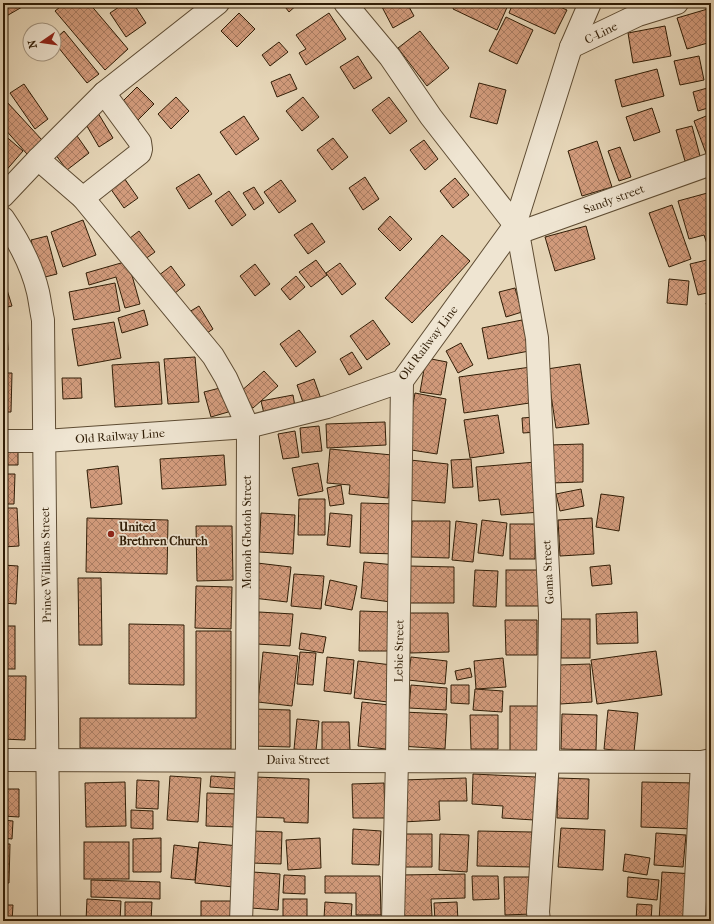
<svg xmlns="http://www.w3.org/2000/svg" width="714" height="924" viewBox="0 0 714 924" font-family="'IM FELL French Canon',serif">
  <defs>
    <pattern id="building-cross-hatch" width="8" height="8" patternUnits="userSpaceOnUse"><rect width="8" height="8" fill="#d29b7c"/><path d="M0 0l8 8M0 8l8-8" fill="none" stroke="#ab7e64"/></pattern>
  </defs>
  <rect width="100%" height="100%" fill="#e7d7b9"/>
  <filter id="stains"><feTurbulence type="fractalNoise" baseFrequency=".005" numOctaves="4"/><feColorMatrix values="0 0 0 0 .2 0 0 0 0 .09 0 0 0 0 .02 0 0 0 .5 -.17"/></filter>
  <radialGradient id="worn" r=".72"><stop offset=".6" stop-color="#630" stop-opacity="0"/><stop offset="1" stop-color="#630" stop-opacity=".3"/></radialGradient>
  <!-- building -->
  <g fill="url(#building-cross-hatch)" stroke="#301d06">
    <polygon points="3,3 29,3 3,18"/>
    <polygon points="65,3 89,3 128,49 105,70 55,11"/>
    <polygon points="125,3 133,3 146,23 126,37 110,13"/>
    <polygon points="282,3 299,3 289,12"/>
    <polygon points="368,3 380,3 370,7"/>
    <polygon points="389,3 407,3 414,16 393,28 382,7"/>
    <polygon points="455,3 509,3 497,30 453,9"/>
    <polygon points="513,3 551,3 567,10 555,34 509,13"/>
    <polygon points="711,8 711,42 687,49 677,18"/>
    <polygon points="239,13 255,29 237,47 221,31"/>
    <polygon points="329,13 346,39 306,65 299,53 306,49 296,35"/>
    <polygon points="506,17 533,30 517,64 489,51"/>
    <polygon points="665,26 671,56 633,63 628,33"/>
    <polygon points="64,31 99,74 87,83 54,42 54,40"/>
    <polygon points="420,31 449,68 427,86 398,48"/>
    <polygon points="279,42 288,52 270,66 262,55"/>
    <polygon points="358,56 372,78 354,89 340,67"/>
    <polygon points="699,56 704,80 680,85 674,61"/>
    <polygon points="657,69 664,96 622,107 615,80"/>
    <polygon points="290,74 297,89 277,97 271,82"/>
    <polygon points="479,83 506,90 497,124 470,117"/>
    <polygon points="24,84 48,119 35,129 10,93"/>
    <polygon points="137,87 154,104 135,123 118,106"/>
    <polygon points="711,87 711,107 698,111 693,92"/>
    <polygon points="176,97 189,111 171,129 158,114"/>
    <polygon points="303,97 319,117 302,131 286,111"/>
    <polygon points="389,97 407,121 390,134 372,110"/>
    <polygon points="7,102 42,140 27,154 3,127 3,106"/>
    <polygon points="652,108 660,132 634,141 626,117"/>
    <polygon points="98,113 113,138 99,147 84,121"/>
    <polygon points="711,114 711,154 707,156 694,121"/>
    <polygon points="244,116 259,139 236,155 220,132"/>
    <polygon points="692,126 700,156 685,161 676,130"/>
    <polygon points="75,133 89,153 67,170 52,150"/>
    <polygon points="3,134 23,151 3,174"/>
    <polygon points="333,138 348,157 332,170 317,150"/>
    <polygon points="424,140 438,159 425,170 410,150"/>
    <polygon points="597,141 612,187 582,196 568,151"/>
    <polygon points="620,147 631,177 619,181 608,151"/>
    <polygon points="199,174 212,194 189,209 176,188"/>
    <polygon points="122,175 138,198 124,208 108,185"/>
    <polygon points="365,177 379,199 363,210 349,188"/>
    <polygon points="455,178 469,195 453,208 440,191"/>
    <polygon points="281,180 296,201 279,213 264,192"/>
    <polygon points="254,187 264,203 254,210 243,193"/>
    <polygon points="229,191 246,215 232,226 215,201"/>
    <polygon points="711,192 711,246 708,247 704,235 689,239 678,201"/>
    <polygon points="672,205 691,259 669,267 649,213"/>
    <polygon points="390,216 412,239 400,251 378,229"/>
    <polygon points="83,220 96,255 63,267 51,232"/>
    <polygon points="312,223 325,242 308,254 294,235"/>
    <polygon points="586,226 595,259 555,271 545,237"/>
    <polygon points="139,231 155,252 141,262 125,242"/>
    <polygon points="442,235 470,261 412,323 385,298"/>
    <polygon points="47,236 57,274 41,278 31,240"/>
    <polygon points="711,259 711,292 698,295 690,264"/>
    <polygon points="316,260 327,275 311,287 299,272"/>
    <polygon points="128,261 140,304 125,308 116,277 89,285 86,273"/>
    <polygon points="340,263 356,284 342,295 326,273"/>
    <polygon points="255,264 270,284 255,296 240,276"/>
    <polygon points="171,266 185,285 169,298 154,279"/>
    <polygon points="296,276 305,287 290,300 281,289"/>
    <polygon points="669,279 689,281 687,305 667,303"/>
    <polygon points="4,280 12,306 3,308 3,281"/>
    <polygon points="115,283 120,311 74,320 69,292"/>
    <polygon points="515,288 522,312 506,317 499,292"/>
    <polygon points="711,302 711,322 706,303"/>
    <polygon points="199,306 213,329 198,339 184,315"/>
    <polygon points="144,310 148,325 122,333 118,318"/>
    <polygon points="3,315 6,315 8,350 3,350"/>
    <polygon points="373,320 390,344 367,360 350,336"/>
    <polygon points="522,320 529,351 488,359 482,328"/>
    <polygon points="114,322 121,358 78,366 72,329"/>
    <polygon points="299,330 316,352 296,367 280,344"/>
    <polygon points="461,343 473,365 458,373 446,351"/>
    <polygon points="352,352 362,368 349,375 340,359"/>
    <polygon points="195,357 199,402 168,404 164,359"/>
    <polygon points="426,358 447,362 441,395 420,392"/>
    <polygon points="159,362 162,404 115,407 112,365"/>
    <polygon points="580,364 589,424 556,428 547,369"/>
    <polygon points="531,367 536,402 464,413 459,377"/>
    <polygon points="264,371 278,386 253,408 240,392"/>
    <polygon points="3,373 12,373 11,412 3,412"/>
    <polygon points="62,378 81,378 82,398 63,399"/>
    <polygon points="314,379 322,402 305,408 297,385"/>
    <polygon points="228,386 235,410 211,417 204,392"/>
    <polygon points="415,393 446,399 437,454 405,449"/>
    <polygon points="293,395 296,412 265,418 261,401"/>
    <polygon points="498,415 504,453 470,458 464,420"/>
    <polygon points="535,417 537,432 523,433 522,418"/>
    <polygon points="385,422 386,445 327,448 326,424"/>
    <polygon points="319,426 322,451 302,453 300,428"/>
    <polygon points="295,431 299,457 283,459 278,434"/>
    <polygon points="583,444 583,482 551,483 550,445"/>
    <polygon points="3,447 18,448 18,465 3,465"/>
    <polygon points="330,449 392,455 388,498 349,494 350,485 327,483"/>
    <polygon points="224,455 226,485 162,489 160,459"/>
    <polygon points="471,459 473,487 453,488 451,460"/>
    <polygon points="410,460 448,464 445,503 407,500"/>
    <polygon points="536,462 540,512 501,515 499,499 479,501 476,467"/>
    <polygon points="318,463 323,491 298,496 292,468"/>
    <polygon points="118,466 122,504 91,508 87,470"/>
    <polygon points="3,474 15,474 14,504 3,504"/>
    <polygon points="341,485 344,504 330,506 327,488"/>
    <polygon points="581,489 584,506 560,511 556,494"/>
    <polygon points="601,494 624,497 619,531 596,527"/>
    <polygon points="299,499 325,499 325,535 298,535"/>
    <polygon points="361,503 398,504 397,554 360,553"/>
    <polygon points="3,508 17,508 19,546 3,547"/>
    <polygon points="261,513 295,515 293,554 259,552"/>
    <polygon points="330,513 352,515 350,547 327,545"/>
    <polygon points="87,518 168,520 167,574 86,572"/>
    <polygon points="592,518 594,554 560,556 558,520"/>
    <polygon points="482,520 507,523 503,556 478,553"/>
    <polygon points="412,521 450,521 449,558 411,557"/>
    <polygon points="456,521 477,524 473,562 452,560"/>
    <rect x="510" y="524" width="25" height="35"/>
    <polygon points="196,526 232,526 233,580 197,581"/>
    <polygon points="364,562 395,565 391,602 361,598"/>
    <polygon points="257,563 291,567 287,602 253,598"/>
    <polygon points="3,565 18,566 16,604 3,603"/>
    <polygon points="610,565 612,584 592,586 590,567"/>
    <polygon points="409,566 454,567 454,603 409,603"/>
    <polygon points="475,570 498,571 496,607 473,606"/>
    <rect x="506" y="570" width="34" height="36"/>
    <polygon points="294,574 324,576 321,609 291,606"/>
    <polygon points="78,578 101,578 102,645 79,645"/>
    <polygon points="330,580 357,586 352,610 325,605"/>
    <polygon points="196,586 232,587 231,629 195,628"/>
    <polygon points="360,611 390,612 390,651 359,651"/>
    <polygon points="259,612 293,614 290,646 257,644"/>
    <polygon points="637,612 638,643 597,644 596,614"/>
    <polygon points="409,613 448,613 449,652 410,653"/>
    <rect x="561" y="619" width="29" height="39"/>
    <polygon points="505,620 537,620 537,655 506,655"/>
    <polygon points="129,624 184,625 184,685 129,684"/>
    <rect x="3" y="626" width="12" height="43"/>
    <polygon points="196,631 231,631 231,749 80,748 80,718 196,718"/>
    <polygon points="301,633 326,637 323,653 299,649"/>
    <polygon points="656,651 662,695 597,704 591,660"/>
    <polygon points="263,652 298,656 292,706 258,702"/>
    <polygon points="300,652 316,653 313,685 297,684"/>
    <polygon points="327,657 354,660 351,694 324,691"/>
    <polygon points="411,657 447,661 445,684 408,680"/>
    <polygon points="503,658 506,687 476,689 474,661"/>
    <polygon points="358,661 392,665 388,702 354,698"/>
    <polygon points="590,664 592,702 560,704 559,665"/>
    <polygon points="470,668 472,677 457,680 455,671"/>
    <polygon points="3,676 26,676 25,740 3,739"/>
    <polygon points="411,685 447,688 446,710 409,708"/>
    <polygon points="451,685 469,685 469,704 451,703"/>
    <polygon points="475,689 503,691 502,712 473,710"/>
    <polygon points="362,702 390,705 386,749 358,746"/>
    <rect x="510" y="706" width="30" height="47"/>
    <polygon points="254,709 290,710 290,747 253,746"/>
    <polygon points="608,710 638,713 634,752 604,749"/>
    <polygon points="403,712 447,714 445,749 401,746"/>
    <polygon points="562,714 597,715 596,750 561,749"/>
    <polygon points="470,715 498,715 498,749 471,749"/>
    <polygon points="297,719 319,721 316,751 294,749"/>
    <polygon points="322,722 349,722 350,750 322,750"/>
    <polygon points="473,774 536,777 534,820 502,818 503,806 472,804"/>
    <polygon points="170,776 201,778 198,822 167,820"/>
    <polygon points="211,776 237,778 236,789 210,787"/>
    <polygon points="255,777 309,779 308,823 284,822 284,818 254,817"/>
    <polygon points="466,778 467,801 439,801 440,820 403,822 402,780"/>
    <polygon points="558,778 589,779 588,819 557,818"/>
    <polygon points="137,780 159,781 158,809 136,808"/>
    <polygon points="125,782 126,826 86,827 85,783"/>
    <polygon points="642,782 695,783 694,829 641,827"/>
    <polygon points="384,783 385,818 353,818 352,784"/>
    <polygon points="3,789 19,789 19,817 3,816"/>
    <polygon points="207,793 237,794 236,827 206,826"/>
    <polygon points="131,810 153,811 153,829 131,828"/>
    <polygon points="3,820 13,821 12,839 3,838"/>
    <polygon points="561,828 605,830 603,870 558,867"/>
    <polygon points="353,829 381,831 379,865 352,864"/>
    <polygon points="252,831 282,832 281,864 251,863"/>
    <polygon points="478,831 532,832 532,867 477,866"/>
    <polygon points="656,833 686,835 683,867 654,865"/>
    <polygon points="403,834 432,834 432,867 404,867"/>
    <polygon points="440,834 469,835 467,872 439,870"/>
    <polygon points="161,838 161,872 133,872 133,839"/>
    <polygon points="320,838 321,868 288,870 286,840"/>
    <rect x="84" y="842" width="45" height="37"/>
    <polygon points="199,842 238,846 233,887 195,883"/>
    <polygon points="3,844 10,844 9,883 3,883"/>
    <polygon points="174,845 198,848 195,880 171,878"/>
    <polygon points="625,854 650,858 647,875 623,871"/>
    <polygon points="253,872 280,874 278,910 251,908"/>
    <polygon points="662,872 694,874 691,921 659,921"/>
    <polygon points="465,874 465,898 431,899 432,916 401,916 401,875"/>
    <polygon points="284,875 305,876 305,894 283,893"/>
    <polygon points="706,875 711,876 711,914 704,913"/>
    <polygon points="325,876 380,876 381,915 356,915 356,893 325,893"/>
    <polygon points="472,876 498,876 499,899 473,900"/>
    <polygon points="504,877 531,877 532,914 505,915"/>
    <polygon points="628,877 659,880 657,900 627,897"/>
    <polygon points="91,880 160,882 160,899 91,897"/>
    <polygon points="87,899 121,901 120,921 86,921"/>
    <rect x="283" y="899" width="24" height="22"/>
    <rect x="201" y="901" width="31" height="20"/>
    <polygon points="125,902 152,902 151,921 125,921"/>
    <polygon points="325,902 352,904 351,920 324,918"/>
    <polygon points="457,902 458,921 435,921 434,903"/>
    <polygon points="637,904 652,905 651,921 636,920"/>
    <polygon points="3,905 13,905 12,921 3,921"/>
    <rect x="252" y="919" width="26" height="2"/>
  </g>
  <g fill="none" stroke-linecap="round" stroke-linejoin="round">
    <!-- minor casing -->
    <g stroke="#5e4c33" stroke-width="24">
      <g id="minor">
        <polyline points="345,3 390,57 431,117 515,225 518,233 537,338 550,614 548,761 538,912 539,921"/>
        <polyline points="571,47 638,15 677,3"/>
        <polyline points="38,159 83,198 140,153 141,149 140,142 104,93"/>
        <polyline points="3,196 38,159 104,93 218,3"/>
        <polyline points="83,198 213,356 226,378 248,427 247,760 241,921"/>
        <path d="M3 218C18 240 32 266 38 292 40 301 41 311 43 320L49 921"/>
        <polyline points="518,233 711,164"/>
        <polyline points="3,441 45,441 248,427 327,407 402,381 515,225 571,47 590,3"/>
        <polyline points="3,760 702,762 711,760"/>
        <polyline points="393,921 397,760 402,381"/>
        <polyline points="694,921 702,762"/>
      </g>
    </g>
    <!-- minor -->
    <use href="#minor" stroke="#efe5d2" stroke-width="22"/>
  </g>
  <!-- markers -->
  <circle fill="#8f2418" stroke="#efe5d2" stroke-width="1.5" cx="111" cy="534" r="4"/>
  <g text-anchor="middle" stroke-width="3.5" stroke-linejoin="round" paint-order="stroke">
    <!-- street labels -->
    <g font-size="12" fill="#301d06" stroke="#efe5d2">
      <text transform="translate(601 33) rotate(-26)" y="4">C-Line</text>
      <text transform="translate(614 199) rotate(-20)" y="4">Sandy street</text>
      <text transform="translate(428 343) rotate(-53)" y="4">Old Railway Line</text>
      <text transform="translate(120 436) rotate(-4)" y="4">Old Railway Line</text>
      <text transform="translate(247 532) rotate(-90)" y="4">Momoh Gbotoh Street</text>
      <text transform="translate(46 565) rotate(-91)" y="4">Prince Williams Street</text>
      <text transform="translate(548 572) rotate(-93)" y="4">Goma Street</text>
      <text transform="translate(399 651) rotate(-89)" y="4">Lebie Street</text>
      <text x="298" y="764">Daiva Street</text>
    </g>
    <!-- poi labels -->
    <g font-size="12" font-weight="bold" fill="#301d06" stroke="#efe5d2" text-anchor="start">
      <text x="119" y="531">United<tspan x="119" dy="14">Brethren Church</tspan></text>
    </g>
  </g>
  <!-- margin -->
  <rect width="714" height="924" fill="none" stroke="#e7d7b9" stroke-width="16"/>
  <rect x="4" y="4" width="706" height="916" fill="none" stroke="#301d06" stroke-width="2"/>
  <rect x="8" y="8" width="698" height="908" fill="none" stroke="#301d06"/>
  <!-- north arrow -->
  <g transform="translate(42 42) rotate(257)"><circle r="19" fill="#efe5d2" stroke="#a39580"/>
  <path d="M0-3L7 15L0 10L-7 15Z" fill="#8f2418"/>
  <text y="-6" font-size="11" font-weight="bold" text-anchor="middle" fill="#301d06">N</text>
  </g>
  <rect width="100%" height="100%" filter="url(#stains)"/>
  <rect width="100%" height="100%" fill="url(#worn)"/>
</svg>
